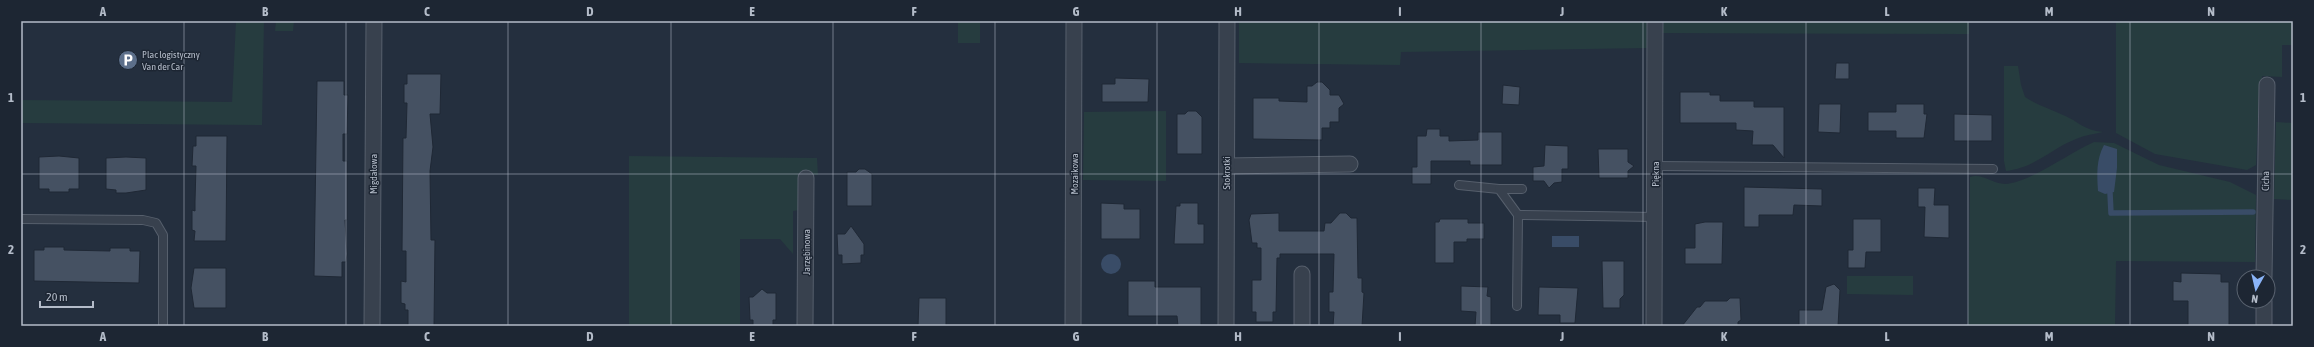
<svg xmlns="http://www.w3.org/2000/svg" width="2314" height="347" viewBox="0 0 2314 347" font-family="'Asap Condensed',sans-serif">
  <rect width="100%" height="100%" fill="#242f3e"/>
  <!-- green -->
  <g fill="#263c3f">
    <polygon points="236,21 264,21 262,125 21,123 21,100 232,102"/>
    <polygon points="276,21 294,21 293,31 275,31"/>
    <rect x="958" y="21" width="22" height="22"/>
    <polygon points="1239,21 1647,21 1647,48 1401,52 1400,65 1239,63"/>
    <polygon points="1663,21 1969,21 1969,34 1663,33"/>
    <polygon points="2116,21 2293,21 2293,45 2282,45 2282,77 2262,76 2262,86 2259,94 2256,165 2247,170 2155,154 2116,133"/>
    <path d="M2004 66H2018L2021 85 2025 97C2037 105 2050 109 2063 115 2080 122 2083 130 2103 132 2094 134 2085 135 2076 139 2050 149 2037 167 2006 171L2004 161Z"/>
    <polygon points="1166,111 1166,181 1083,180 1084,112"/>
    <polygon points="2276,122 2293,123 2293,200 2274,199"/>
    <path d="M2094 142 2114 143 2159 165 2230 182 2256 195 2255 262 2116 261 2115 326H1968L1970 177C1982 173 1993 184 2005 184 2031 182 2069 153 2094 142Z"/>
    <polygon points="629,156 817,158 818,175 798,174 799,210 793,211 793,254 780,239 740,239 740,326 629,326"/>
    <polygon points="1847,276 1913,276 1913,295 1847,294"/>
  </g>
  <!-- water -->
  <g fill="#394c67">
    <path d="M2104 145 2117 149V168L2114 192 2105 194 2098 191C2097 174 2096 160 2104 145Z"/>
    <rect x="1552" y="236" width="27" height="11"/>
    <circle cx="1111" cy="264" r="10"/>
  </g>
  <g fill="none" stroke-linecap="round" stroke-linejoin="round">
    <!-- stream -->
    <polyline stroke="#394c67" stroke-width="5.5" points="2110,193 2111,213 2253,212"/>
  </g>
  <!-- building -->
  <g fill="#455162" stroke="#1f2835">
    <polygon points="1836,63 1849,63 1849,79 1835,79"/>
    <polygon points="407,74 441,74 440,114 430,114 433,147 430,171 431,240 435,240 434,326 408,326 408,310 405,310 405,304 401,303 401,281 406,282 406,251 402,251 403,138 406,138 407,103 404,103 404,84 407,84"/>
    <polygon points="1115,78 1149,79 1148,102 1102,102 1102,84 1115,84"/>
    <polygon points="317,81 344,81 344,95 348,95 347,134 343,134 343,161 347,161 347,220 345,220 347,254 346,262 342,262 342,277 314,276"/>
    <polygon points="1317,82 1322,82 1330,90 1330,95 1339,95 1344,104 1339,108 1339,122 1330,122 1330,128 1322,128 1322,140 1253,139 1253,98 1279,98 1279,101 1307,102 1307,86 1312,86"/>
    <polygon points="1503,85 1520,87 1519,105 1502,104"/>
    <polygon points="1680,92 1710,92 1710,95 1720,95 1720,101 1754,101 1754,107 1784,107 1784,158 1773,145 1752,145 1753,131 1736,130 1736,123 1680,123"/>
    <polygon points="1819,104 1841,104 1840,133 1818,132"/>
    <polygon points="1896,104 1924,104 1924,114 1927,114 1924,138 1896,138 1896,131 1868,131 1868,112 1896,112"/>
    <polygon points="1188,111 1196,111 1202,117 1202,154 1177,154 1177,114 1185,114"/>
    <polygon points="1954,114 1992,115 1992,141 1954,141"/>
    <polygon points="1427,129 1440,129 1440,136 1449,136 1449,141 1478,140 1478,132 1502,132 1502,165 1470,165 1470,161 1431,161 1431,184 1412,184 1412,167 1417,167 1417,136 1426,136"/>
    <polygon points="196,136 227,136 226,241 194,241 195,231 192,230 192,210 195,211 195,201 196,166 192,166 193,146 196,146"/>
    <polygon points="1545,145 1568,146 1568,169 1562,169 1562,182 1554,183 1549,188 1544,181 1533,181 1533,167 1544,166"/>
    <polygon points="1598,149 1628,149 1628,162 1634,166 1628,171 1628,178 1599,178"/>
    <polygon points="59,156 79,158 79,189 69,189 69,192 49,192 49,189 39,189 39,157"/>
    <polygon points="126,157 146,158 146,190 126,193 116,193 116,190 106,189 106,158"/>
    <polygon points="859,169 865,169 872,174 872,206 847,206 847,172 856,172"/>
    <polygon points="1744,187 1822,189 1822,206 1794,205 1793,215 1759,215 1759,227 1744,227"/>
    <polygon points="1918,188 1935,188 1934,205 1949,205 1949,238 1924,237 1925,207 1918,207"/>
    <polygon points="1101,203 1124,204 1124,209 1140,209 1140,239 1101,239"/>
    <polygon points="1180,203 1198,203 1198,224 1204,224 1204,244 1174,244 1176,206 1180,206"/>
    <polygon points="1279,213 1279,231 1324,231 1325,223 1331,223 1340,213 1346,213 1351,218 1357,218 1358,278 1362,278 1362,292 1364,293 1362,326 1333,326 1334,312 1329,312 1329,292 1333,292 1334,254 1280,254 1280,258 1277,258 1276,312 1273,312 1273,322 1256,322 1256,312 1252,312 1252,280 1261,280 1261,248 1257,248 1257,243 1252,243 1249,220 1251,214"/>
    <polygon points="1440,219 1468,219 1468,223 1484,223 1484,239 1467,239 1467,242 1454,242 1454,263 1435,263 1435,222 1439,222"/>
    <polygon points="1853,219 1881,219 1881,252 1866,252 1865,268 1848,268 1848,250 1853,250"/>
    <polygon points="1705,222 1723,222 1722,264 1685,264 1685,248 1695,248 1695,224"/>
    <polygon points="851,226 864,244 864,255 861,255 861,263 842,264 842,255 838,255 837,234 845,234"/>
    <polygon points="44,247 64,247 64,250 110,251 110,248 130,248 130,251 140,251 139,283 34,281 34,250 44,250"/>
    <polygon points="1602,261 1624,261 1624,295 1620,299 1620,308 1603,308"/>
    <polygon points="194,268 226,268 226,308 194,308 191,288"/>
    <polygon points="2181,273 2221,274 2221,282 2229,282 2229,326 2188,326 2188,301 2173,301 2173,281 2181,282"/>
    <polygon points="1128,281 1155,281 1155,287 1201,287 1201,326 1178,326 1177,316 1128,316"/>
    <polygon points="1834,284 1840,290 1838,326 1799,326 1799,310 1822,310 1826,287"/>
    <polygon points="1461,286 1488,287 1487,296 1491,297 1491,326 1475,326 1476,312 1461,311"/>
    <polygon points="1539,287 1578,288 1575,323 1560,323 1560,315 1538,315"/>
    <polygon points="762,289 767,293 776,293 776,320 773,320 773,326 753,326 753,320 750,320 749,297 753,297"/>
    <polygon points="919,298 946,298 946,326 918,326"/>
    <polygon points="1730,298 1740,298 1741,320 1738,322 1738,326 1682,326 1697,307 1700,307 1705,301 1727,301"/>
  </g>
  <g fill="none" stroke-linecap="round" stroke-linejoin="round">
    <!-- lane casing -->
    <g stroke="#565f6c" stroke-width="10">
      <g id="lane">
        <polyline points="1656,166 1993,169"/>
        <polyline points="1459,185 1499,189 1518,215 1517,306"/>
        <polyline points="1499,189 1522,189"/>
        <polyline points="1518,215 1655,217"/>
        <polyline points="21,219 143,220 156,223 163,235 163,326"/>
      </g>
    </g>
    <!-- street casing -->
    <g stroke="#565f6c" stroke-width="17">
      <g id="street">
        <polyline points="1227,166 1350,164"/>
        <polyline points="1302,274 1302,326"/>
        <polyline points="2264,277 2267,85"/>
        <polyline points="372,326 374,21"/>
        <polyline points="805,326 806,178"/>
        <polyline points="1073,326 1074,21"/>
        <polyline points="1226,326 1227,21"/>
        <polyline points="1654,326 1655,21"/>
        <polyline points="2264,326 2264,301"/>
      </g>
    </g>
    <!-- lane -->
    <use href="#lane" stroke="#38414e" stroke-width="8"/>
    <!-- street -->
    <use href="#street" stroke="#38414e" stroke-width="15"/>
  </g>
  <!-- grid -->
  <path fill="none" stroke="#b4bcc9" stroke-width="1" stroke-opacity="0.55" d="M184 21V326M346 21V326M508 21V326M671 21V326M833 21V326M995 21V326M1157 21V326M1319 21V326M1481 21V326M1643 21V326M1806 21V326M1968 21V326M2130 21V326M21 174H2293"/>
  <!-- icons -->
  <defs>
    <g id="parking-disc" transform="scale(1)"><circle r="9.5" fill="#5c6f8a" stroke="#1d2633"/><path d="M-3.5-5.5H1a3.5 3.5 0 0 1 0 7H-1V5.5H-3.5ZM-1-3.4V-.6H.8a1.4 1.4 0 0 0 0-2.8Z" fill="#fff"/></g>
  </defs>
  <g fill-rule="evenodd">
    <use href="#parking-disc" x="128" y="60"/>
  </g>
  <g text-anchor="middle" stroke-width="3" stroke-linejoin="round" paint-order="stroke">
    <!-- poi labels -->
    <g font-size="10" fill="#b4bcc9" stroke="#1d2633" text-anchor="start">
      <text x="142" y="58">Plac logistyczny<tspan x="142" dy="12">Van der Car</tspan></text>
    </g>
    <!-- street labels -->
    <g font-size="10" fill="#b4bcc9" stroke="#1d2633">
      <text transform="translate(1226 173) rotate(-90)" y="4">Stokrotki</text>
      <text transform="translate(373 174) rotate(-90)" y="4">Migdałowa</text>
      <text transform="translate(1074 174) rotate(-90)" y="4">Mozaikowa</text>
      <text transform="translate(1655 174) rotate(-90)" y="4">Piękna</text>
      <text transform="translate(2265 181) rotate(-89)" y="4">Cicha</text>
      <text transform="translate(806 252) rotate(-90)" y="4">Jarzębinowa</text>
    </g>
  </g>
  <!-- border -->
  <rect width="2314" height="347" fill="none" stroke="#1d2633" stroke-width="44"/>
  <!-- north arrow -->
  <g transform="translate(2256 289) rotate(188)"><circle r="19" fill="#1d2633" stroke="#59626f"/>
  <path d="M0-3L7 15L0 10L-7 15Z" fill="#8ab4f8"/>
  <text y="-6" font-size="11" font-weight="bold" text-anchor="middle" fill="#b4bcc9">N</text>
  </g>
  <!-- scale -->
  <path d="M40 301v6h53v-6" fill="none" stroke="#b4bcc9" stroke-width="2"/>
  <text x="46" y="301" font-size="12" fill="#b4bcc9" stroke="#1d2633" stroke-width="3" paint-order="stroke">20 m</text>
  <rect x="22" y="22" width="2270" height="303" fill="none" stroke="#b4bcc9" stroke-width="1.5"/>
  <g font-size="13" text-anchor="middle" font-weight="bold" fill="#b4bcc9">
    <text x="103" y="16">A</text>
    <text x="265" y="16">B</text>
    <text x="427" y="16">C</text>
    <text x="590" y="16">D</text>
    <text x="752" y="16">E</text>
    <text x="914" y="16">F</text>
    <text x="1076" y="16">G</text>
    <text x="1238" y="16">H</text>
    <text x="1400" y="16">I</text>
    <text x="1562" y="16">J</text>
    <text x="1724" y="16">K</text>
    <text x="1887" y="16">L</text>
    <text x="2049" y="16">M</text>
    <text x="2211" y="16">N</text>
    <text x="11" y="102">1</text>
    <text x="2303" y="102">1</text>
    <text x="11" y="254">2</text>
    <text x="2303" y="254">2</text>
    <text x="103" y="341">A</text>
    <text x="265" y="341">B</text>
    <text x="427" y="341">C</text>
    <text x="590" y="341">D</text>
    <text x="752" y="341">E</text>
    <text x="914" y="341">F</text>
    <text x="1076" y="341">G</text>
    <text x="1238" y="341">H</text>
    <text x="1400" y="341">I</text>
    <text x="1562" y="341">J</text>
    <text x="1724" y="341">K</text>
    <text x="1887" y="341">L</text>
    <text x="2049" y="341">M</text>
    <text x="2211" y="341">N</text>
  </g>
</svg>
